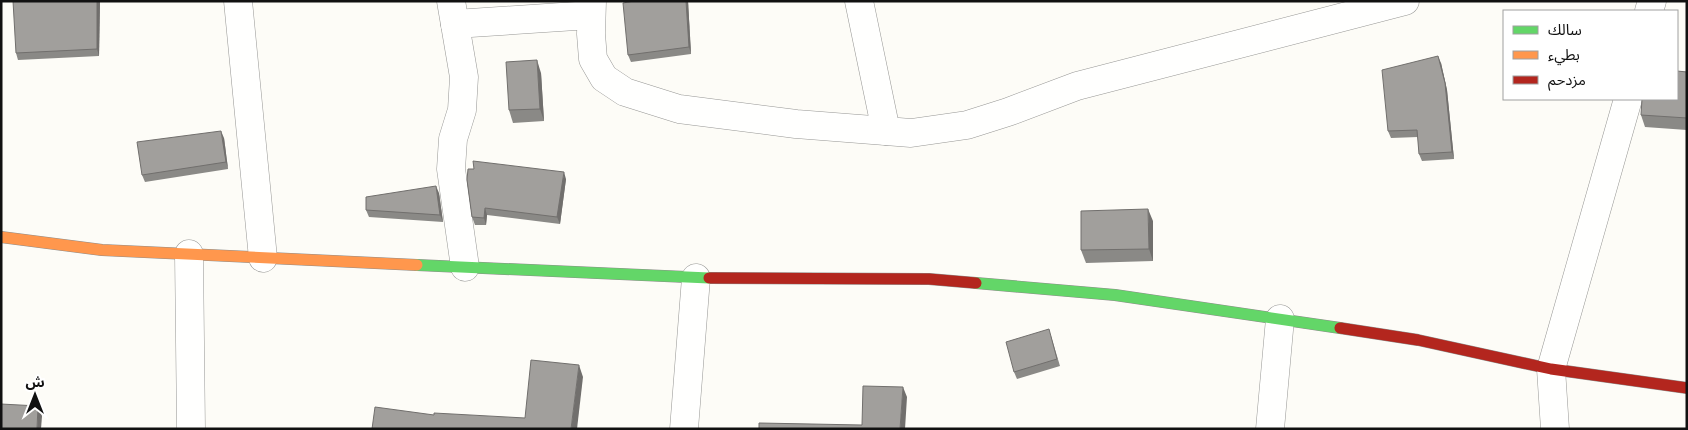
<svg xmlns="http://www.w3.org/2000/svg" width="1688" height="430" viewBox="0 0 1688 430" font-family="Literata,'Noto Sans Arabic',serif">
  <rect width="100%" height="100%" fill="#fdfcf7"/>
  <g fill="none" stroke-linecap="round" stroke-linejoin="round">
    <!-- street casing -->
    <g stroke="#979795" stroke-width="29">
      <g id="street">
        <polyline points="238,1 263,258"/>
        <polyline points="451,1 464,77 462,110 453,139 451,169 465,267"/>
        <polyline points="592,1 591,34 593,59 604,78 625,92 679,109 796,124 911,133 967,125 1008,112 1077,86 1405,1"/>
        <polyline points="859,1 886,131"/>
        <polyline points="1649,11 1652,1"/>
        <polyline points="455,24 591,15"/>
        <polyline points="189,254 191,429"/>
        <polyline points="684,429 696,278"/>
        <polyline points="1270,429 1280,319"/>
        <polyline points="1555,429 1551,369 1628,99"/>
      </g>
    </g>
    <!-- fast casing -->
    <g stroke="#8e8d8b" stroke-width="12">
      <g id="fast">
        <polyline points="417,265 709,278"/>
        <polyline points="976,283 1115,295 1340,328"/>
      </g>
    </g>
    <!-- slow casing -->
    <g stroke="#8e8d8b" stroke-width="12">
      <polyline id="slow" points="1,237 102,250 417,265"/>
    </g>
    <!-- jam casing -->
    <g stroke="#8e8d8b" stroke-width="12">
      <g id="jam">
        <polyline points="709,278 929,279 976,283"/>
        <polyline points="1340,328 1418,340 1551,369 1687,388"/>
      </g>
    </g>
    <!-- street -->
    <use href="#street" stroke="#fffffe" stroke-width="28"/>
    <!-- fast -->
    <use href="#fast" stroke="#63d668" stroke-width="11"/>
    <!-- slow -->
    <use href="#slow" stroke="#ff974d" stroke-width="11"/>
    <!-- jam -->
    <use href="#jam" stroke="#b3261e" stroke-width="11"/>
  </g>
  <!-- wall -->
  <g fill="#8a8986">
    <polygon points="100,1 99,56 18,60 16,53"/>
    <polygon points="688,1 691,54 631,62 628,55"/>
    <polygon points="1441,63 1447,90 1454,159 1422,161 1419,154 1418,137 1391,138 1388,131"/>
    <polygon points="1687,72 1687,130 1645,127 1641,115"/>
    <polygon points="541,73 544,121 513,123 509,110"/>
    <polygon points="224,138 228,169 145,182 142,175"/>
    <polygon points="566,179 560,224 487,215 486,225 475,225 472,217 467,180"/>
    <polygon points="439,193 443,222 369,217 366,210"/>
    <polygon points="1153,221 1153,261 1086,263 1081,250"/>
    <polygon points="1051,336 1060,366 1017,379 1014,372"/>
  </g>
  <!-- shaded-wall -->
  <g fill="#716f6d">
    <polygon points="97,1 100,1 99,56 97,49"/>
    <polygon points="686,1 688,1 691,54 689,47"/>
    <polygon points="1438,56 1441,63 1447,90 1454,159 1452,152"/>
    <polygon points="537,60 541,73 544,121 540,109"/>
    <polygon points="221,131 224,138 228,169 226,162"/>
    <polygon points="564,172 566,179 560,224 557,217"/>
    <polygon points="436,186 439,193 443,222 440,215"/>
    <polygon points="485,208 487,215 486,225 484,218"/>
    <polygon points="1148,209 1153,221 1153,261 1149,249"/>
    <polygon points="579,365 583,377 577,429 571,429"/>
    <polygon points="903,387 907,397 905,429 900,429"/>
    <polygon points="38,406 42,416 41,429 37,429"/>
  </g>
  <!-- building -->
  <g fill="#a19f9c" stroke="#716f6d">
    <polygon points="13,1 97,1 97,49 16,53"/>
    <polygon points="634,1 686,1 689,47 628,55 623,3"/>
    <polygon points="1438,56 1445,83 1452,152 1419,154 1417,130 1388,131 1382,70"/>
    <polygon points="537,60 540,109 509,110 506,62"/>
    <polygon points="1677,71 1687,72 1687,118 1641,115 1642,99 1677,99"/>
    <polygon points="221,131 226,162 142,175 137,142"/>
    <polygon points="473,161 564,172 557,217 485,208 484,218 472,217 467,180 468,169 474,169"/>
    <polygon points="436,186 440,215 366,210 366,197"/>
    <polygon points="1148,209 1149,249 1081,250 1081,211"/>
    <polygon points="1049,329 1057,359 1014,372 1006,342"/>
    <polygon points="531,360 579,365 571,429 372,429 375,407 434,415 434,413 525,418"/>
    <polygon points="863,386 903,387 900,429 759,429 759,423 862,425"/>
    <polygon points="1,404 38,406 37,429 1,429"/>
  </g>
  <!-- border -->
  <rect width="1688" height="430" fill="none" stroke="#111111" stroke-width="5"/>
  <!-- legend -->
  <rect x="1503" y="10" width="175" height="90" fill="#ffffff" stroke="#a0a0a0"/>
  <rect x="1513" y="26" width="25" height="8" fill="#63d668" stroke="#a0a0a0"/>
  <text x="1548" y="35" font-size="15" fill="#111111">سالك</text>
  <rect x="1513" y="51" width="25" height="8" fill="#ff974d" stroke="#a0a0a0"/>
  <text x="1548" y="60" font-size="15" fill="#111111">بطيء</text>
  <rect x="1513" y="76" width="25" height="8" fill="#b3261e" stroke="#a0a0a0"/>
  <text x="1548" y="85" font-size="15" fill="#111111">مزدحم</text>
  <!-- north arrow -->
  <g transform="translate(35 395)" stroke="#ffffff" stroke-width="4" paint-order="stroke">
  <path d="M0-4L9 19L0 12L-9 19Z" fill="#111111"/>
  <text y="-8" font-size="14" font-weight="bold" text-anchor="middle" fill="#111111">ش</text>
  </g>
</svg>
